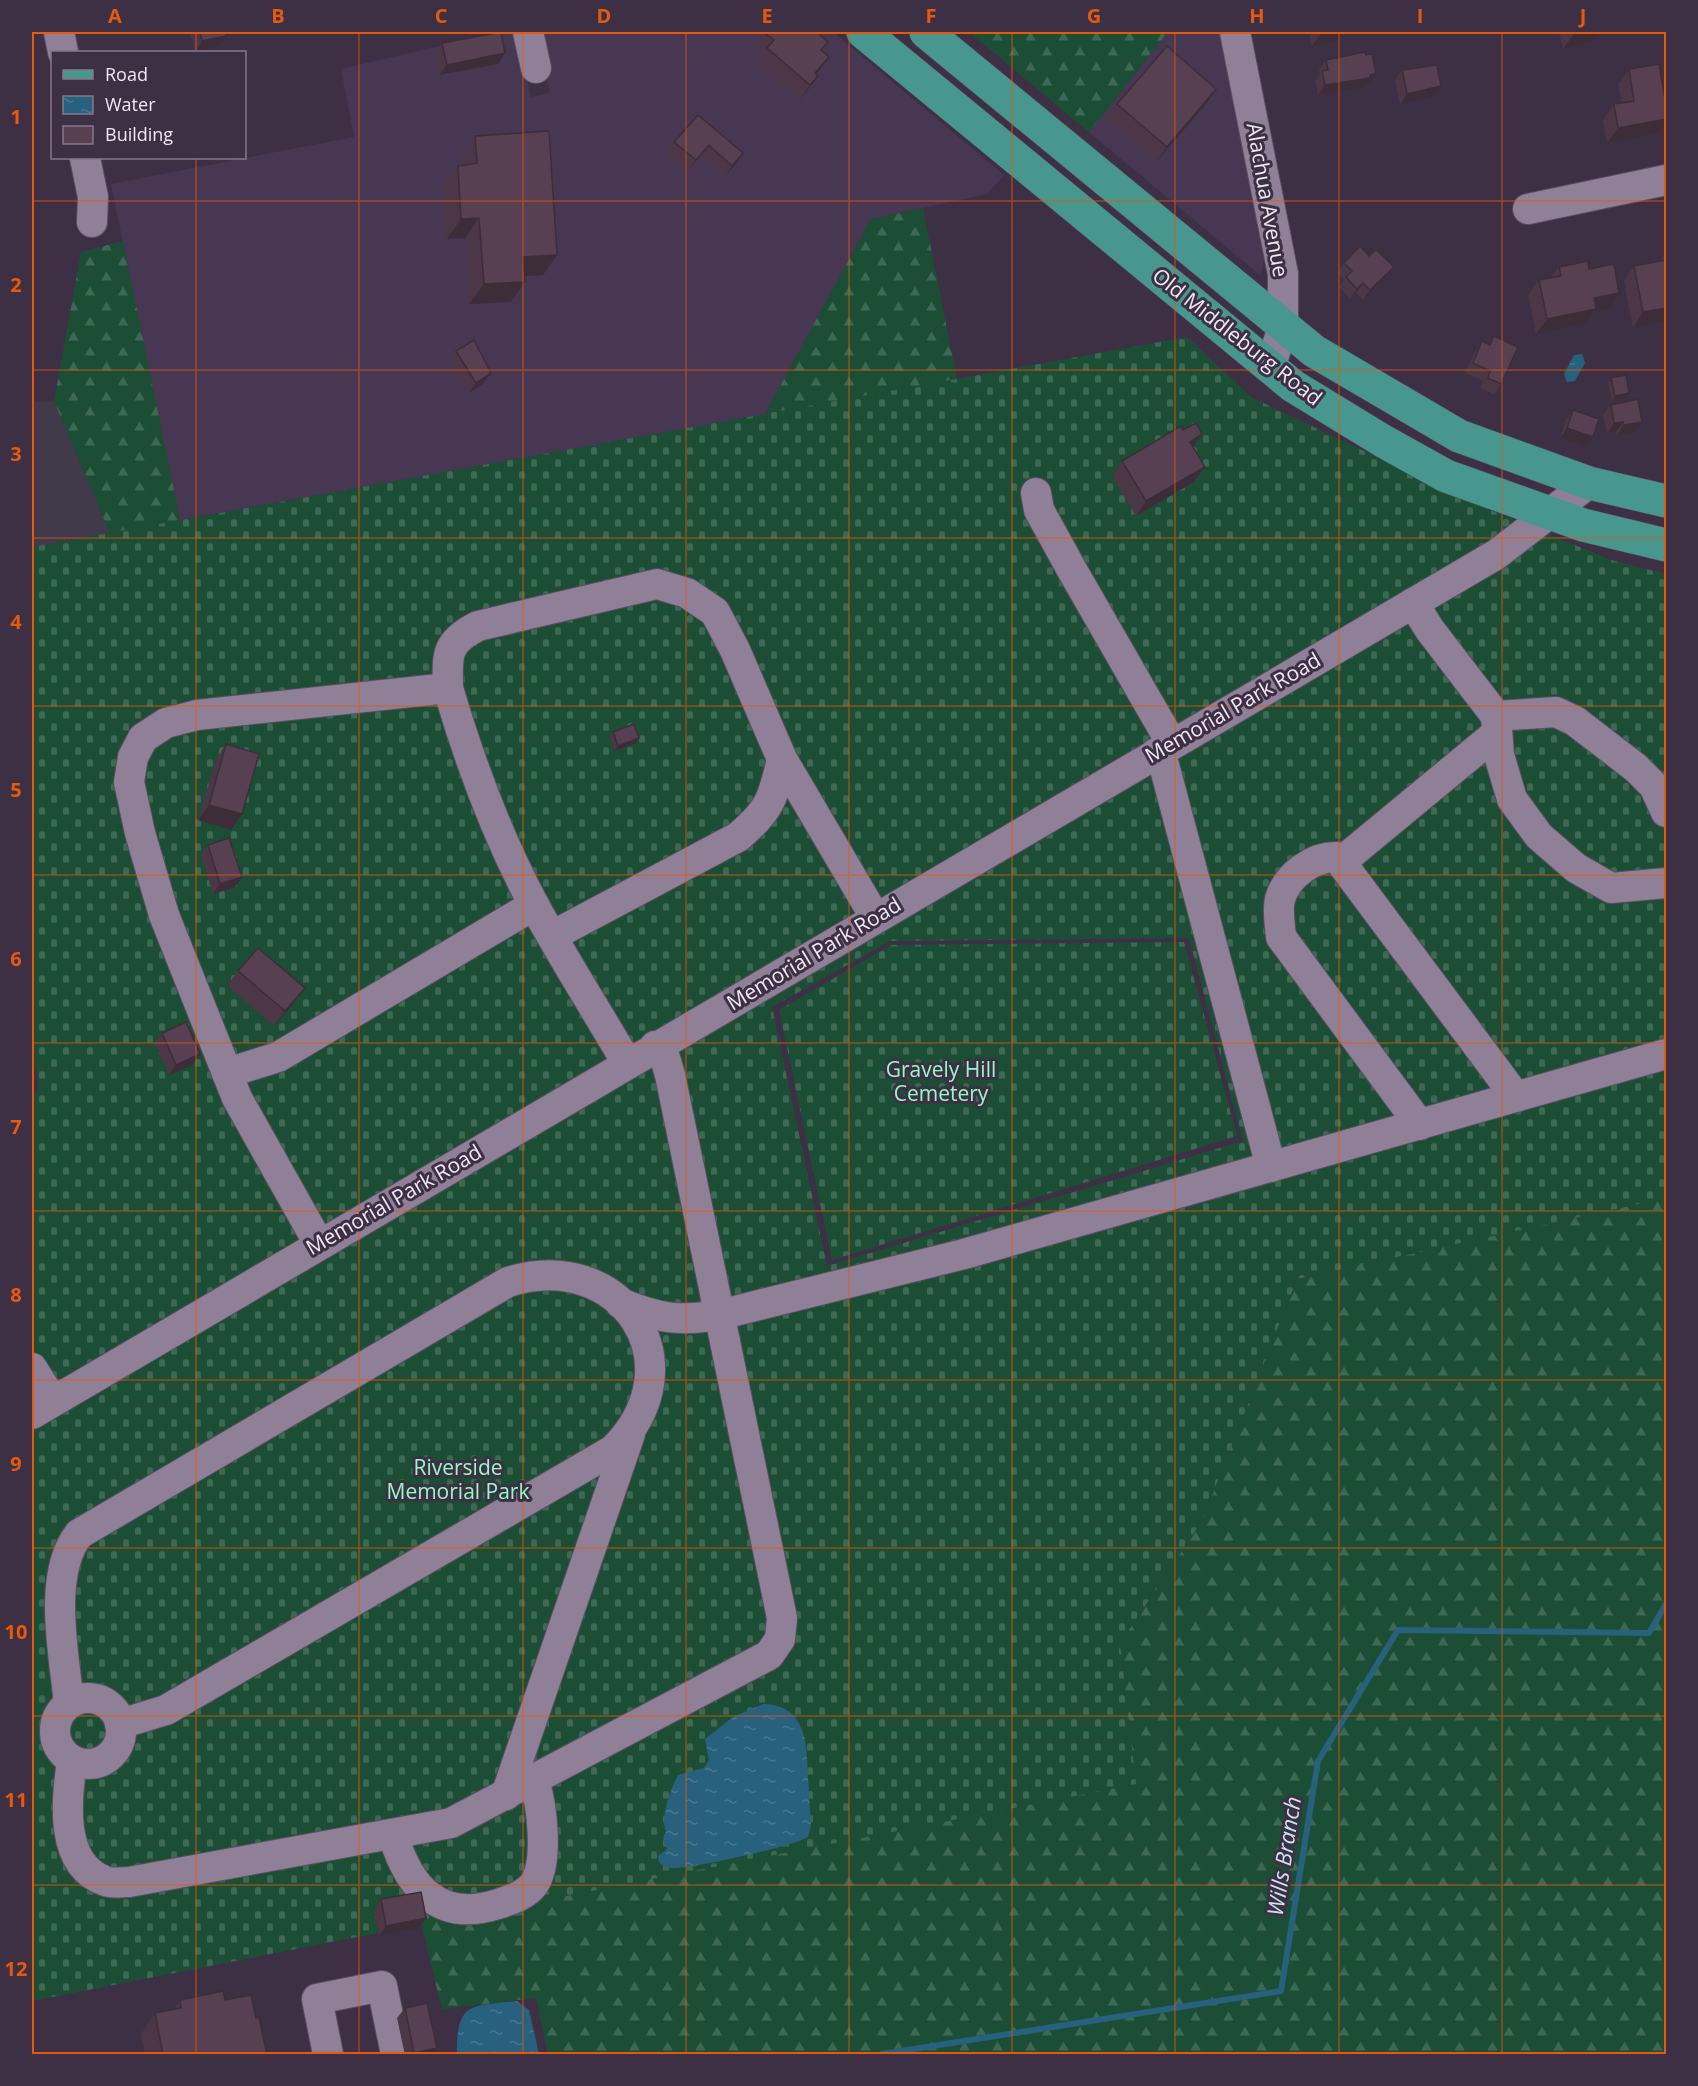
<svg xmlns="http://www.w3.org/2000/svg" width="1698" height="2086" viewBox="0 0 1698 2086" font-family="'Open Sans',sans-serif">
  <defs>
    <pattern id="forest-firs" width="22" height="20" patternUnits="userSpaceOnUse" patternTransform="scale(1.5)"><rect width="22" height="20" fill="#1c4e36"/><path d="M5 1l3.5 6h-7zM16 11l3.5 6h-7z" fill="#3d6854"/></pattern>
    <pattern id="cemetery-stones" width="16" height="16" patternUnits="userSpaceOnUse" patternTransform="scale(1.5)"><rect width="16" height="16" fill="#1c4e36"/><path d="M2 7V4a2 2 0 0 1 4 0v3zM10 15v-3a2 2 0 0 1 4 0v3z" fill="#3d6854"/></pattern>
    <pattern id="water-ripples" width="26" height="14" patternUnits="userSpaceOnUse" patternTransform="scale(1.5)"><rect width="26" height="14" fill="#27617d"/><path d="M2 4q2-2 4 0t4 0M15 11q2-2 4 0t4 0" fill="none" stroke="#477890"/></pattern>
  </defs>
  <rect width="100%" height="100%" fill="#3d3045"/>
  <!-- commercial -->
  <polygon fill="#403a4b" points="54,401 110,533 32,547 32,402"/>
  <!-- built -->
  <g fill="#483752">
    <polygon points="499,32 517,32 531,97 550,93 537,32 833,32 1004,175 987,194 871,219 765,414 180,520 111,184 354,137 341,69"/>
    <polygon points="1168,32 1225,32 1267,241 1261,276 1089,132"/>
  </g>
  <!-- forest -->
  <g fill="url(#forest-firs)">
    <polygon points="969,32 1168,32 1089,132"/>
    <polygon points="923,208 957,379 765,414 871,219"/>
    <polygon points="123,241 180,520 110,533 54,401 81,252"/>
    <polygon points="1666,1198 1666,2054 548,2054 536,1998 442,2009 421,1923 1135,1784 1120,1643 1202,1521 1297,1279"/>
  </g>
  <!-- cemetery -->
  <g fill="url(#cemetery-stones)" fill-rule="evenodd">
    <path d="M1187 337 1251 397 1466 500 1611 560 1666 574V1198L1297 1279 1202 1521 1120 1643 1136 1784 32 2001V1097L39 1089 32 1049V547ZM1189 938 1243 1141 827 1266 772 1007 890 941Z"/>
    <polygon points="1184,942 1237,1136 832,1260 779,1010 891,945"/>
  </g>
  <!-- water -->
  <g fill="url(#water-ripples)">
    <polygon points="1582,354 1585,363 1575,381 1567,382 1564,374 1574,355"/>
    <path d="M763 1704C807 1705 807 1744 808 1778 809 1793 810 1809 811 1825L808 1837C791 1847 698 1867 676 1868 668 1868 663 1867 659 1862L658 1856 667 1849 663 1838 666 1831C660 1816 671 1789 678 1775L704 1768 709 1760 705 1739 733 1717Z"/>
    <path d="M517 2001 529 2010 539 2054H457C456 2001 472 2006 517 2001Z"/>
  </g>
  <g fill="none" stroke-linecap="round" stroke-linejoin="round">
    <!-- stream -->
    <polyline stroke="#27617d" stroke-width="6" points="882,2054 1281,1991 1318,1761 1398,1630 1649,1633 1666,1604"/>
    <!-- minor casing -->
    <g stroke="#594e5f" stroke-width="32">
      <g id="minor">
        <polyline points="59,32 63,52"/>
        <polyline points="528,32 536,68"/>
        <polyline points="1235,32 1283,274 1283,327 1270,368"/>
        <polyline points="85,158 93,197 92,222"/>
        <polyline points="1528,209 1666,180"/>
        <polyline points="1036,493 1039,510 1072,570 1172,744"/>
        <polyline points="1413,603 1430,630 1496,716 1499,755 1512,799 1539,836 1576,868 1611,888 1666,883"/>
        <path d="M448 688C447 654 446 642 478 626L657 584 687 593 715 612 735 650 782 759 875 917"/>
        <polyline points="1496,716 1556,712 1575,721 1636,768 1654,786 1666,812"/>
        <polyline points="1156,753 1164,765 1271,1167"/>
        <polyline points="1341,862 1497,733"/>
        <path d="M552 936 738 837C770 810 773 799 782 759"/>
        <polyline points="227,1073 278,1057 534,905"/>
        <path d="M1420 1125 1281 937C1280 924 1277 911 1280 899 1287 875 1314 856 1337 857L1516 1097"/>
        <path d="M319 1244 237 1098 164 915 140 833 129 782 133 757 143 738 166 723 197 715 448 688C470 763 497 836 534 905 563 958 596 1010 627 1063"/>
        <path d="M620 1303C657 1318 679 1322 719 1315L964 1254 1666 1054"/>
        <polyline points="32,1368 53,1401"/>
        <polyline points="32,1414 1497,554 1589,483"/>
        <circle cx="88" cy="1731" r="33"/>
        <path d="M69 1703C64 1655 47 1574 79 1534L508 1282C621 1246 700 1364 613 1450L166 1710 120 1724"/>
        <path d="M72 1760C67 1798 58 1864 105 1881 112 1884 122 1882 129 1882L451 1823 769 1655 780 1639 782 1618 670 1075 665 1058 655 1046"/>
        <polyline points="506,1795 630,1434"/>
        <path d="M393 1835C409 1888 439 1923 498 1904 511 1900 526 1895 534 1884 549 1862 542 1804 534 1781"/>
        <polyline points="328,2054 317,1999 382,1986 396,2054"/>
      </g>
    </g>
    <!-- major casing -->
    <g stroke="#594e5f" stroke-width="34">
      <g id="major">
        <polyline points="863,32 1293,386 1383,441 1446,476 1583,525 1666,545"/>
        <polyline points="926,32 1314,351 1459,436 1589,483 1666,501"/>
      </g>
    </g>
    <!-- minor -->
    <use href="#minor" stroke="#8f8098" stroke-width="30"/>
    <!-- major -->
    <use href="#major" stroke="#47978f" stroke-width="33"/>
  </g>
  <!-- wall -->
  <g fill="#4b3746">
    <polygon points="190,32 230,32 219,46 195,52"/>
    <polygon points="763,32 828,42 822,51 816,74 818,76 800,100 756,63 762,55 753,47"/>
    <polygon points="1309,32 1345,32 1338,40 1312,46"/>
    <polygon points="1559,32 1600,32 1592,42 1563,49"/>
    <polygon points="442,43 505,53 498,64 439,75 435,53"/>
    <polygon points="1326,60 1369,84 1366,84 1363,88 1318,95 1315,81 1320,74 1319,70"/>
    <polygon points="1629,69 1666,105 1666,122 1658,134 1607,143 1603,120 1614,104 1622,103 1618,85"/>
    <polygon points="1402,70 1434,96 1400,105 1395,80"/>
    <polygon points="1216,89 1206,104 1156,162 1107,119 1117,104"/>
    <polygon points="698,115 743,153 725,176 701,155 688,171 667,152 674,142"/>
    <polygon points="475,136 557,255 543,275 525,276 525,282 511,302 469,304 465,238 447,239 443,186 458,166 462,165 461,156"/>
    <polygon points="1666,252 1666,321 1633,328 1624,281 1634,266 1660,261"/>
    <polygon points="1344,263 1386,277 1363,300 1356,293 1350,299 1339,287 1344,280 1337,273"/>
    <polygon points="1559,267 1589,269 1609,309 1594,311 1585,324 1536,334 1528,295 1539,280 1552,277"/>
    <polygon points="1494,336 1501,384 1494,394 1480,388 1483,381 1465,373 1475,352 1482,341 1489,344"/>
    <polygon points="456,351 491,373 484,383 469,393 449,361"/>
    <polygon points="1611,378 1626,398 1612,401 1608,383"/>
    <polygon points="1611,405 1635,432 1617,435 1616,432 1607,434 1603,415"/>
    <polygon points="1573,410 1593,437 1586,447 1560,438 1566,420"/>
    <polygon points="1183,430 1202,434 1193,447 1194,482 1136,516 1112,476 1122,461"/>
    <polygon points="613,732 636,743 615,751 609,737"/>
    <polygon points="226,744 242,814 231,830 198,820 216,760"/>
    <polygon points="208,845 235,887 213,894 201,855"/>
    <polygon points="238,971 294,1003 274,1026 227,986"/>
    <polygon points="162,1033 200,1054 192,1065 169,1075 155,1043"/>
    <polygon points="381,1899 426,1918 419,1928 379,1936 374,1910"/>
    <polygon points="180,2000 225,2000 256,2018 267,2055 145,2055 141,2034 155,2013 173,2010"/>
    <polygon points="405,2008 437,2048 432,2055 405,2055 397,2018"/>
  </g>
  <!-- shaded-wall -->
  <g fill="#3d2d39">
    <polygon points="223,32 230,32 219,46 195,52 202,41"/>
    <polygon points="1322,32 1345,32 1338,40 1312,46"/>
    <polygon points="1585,32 1600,32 1592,42 1563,49 1574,34"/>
    <polygon points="505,53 498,64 439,75 447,65"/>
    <polygon points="829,57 818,72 808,83 815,73"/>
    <polygon points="1376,73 1369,84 1366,84 1363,88 1318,95 1325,85"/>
    <polygon points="818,76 807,91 800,100 810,85"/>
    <polygon points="1441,86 1434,96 1400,105 1407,94"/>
    <polygon points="1216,89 1206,104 1156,162 1167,147"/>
    <polygon points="1666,119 1666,122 1658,134 1607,143 1618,128"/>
    <polygon points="709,145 701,155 688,171 696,160"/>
    <polygon points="743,153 736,164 725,176 732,166"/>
    <polygon points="479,218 465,238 447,239 461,219"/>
    <polygon points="557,255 543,275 509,277 523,257"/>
    <polygon points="1394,267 1386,277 1363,300 1370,290"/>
    <polygon points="525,282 511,302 469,304 484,284"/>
    <polygon points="1363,283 1356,293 1350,299 1357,289"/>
    <polygon points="1619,293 1609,309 1594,311 1585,324 1536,334 1547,319 1594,298"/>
    <polygon points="1666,308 1666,321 1633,328 1643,312"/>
    <polygon points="491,373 484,383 469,393 476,383"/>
    <polygon points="1629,393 1626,398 1612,401 1615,396"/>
    <polygon points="1623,422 1616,432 1607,434 1614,423"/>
    <polygon points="1642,422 1635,432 1617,435 1624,425"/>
    <polygon points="1567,428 1593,437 1586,447 1560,438"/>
    <polygon points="1202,434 1192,449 1190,442"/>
    <polygon points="1205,467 1194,482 1136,516 1146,501"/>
    <polygon points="639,738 636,743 615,751 618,746"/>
    <polygon points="209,805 242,814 231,830 198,820"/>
    <polygon points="242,877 235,887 213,894 220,884"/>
    <polygon points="305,988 294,1003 274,1026 285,1011"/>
    <polygon points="200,1054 192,1065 169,1075 176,1065"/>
    <polygon points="426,1918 419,1928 379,1936 386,1926"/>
    <polygon points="437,2048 432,2055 413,2055 414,2053"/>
  </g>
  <!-- building -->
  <g fill="#574051" stroke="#3d2d39" stroke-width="1.5">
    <polygon points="200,32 225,32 226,36 202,41"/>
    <polygon points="501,32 505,53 447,65 442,43"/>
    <polygon points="763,32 817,32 828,42 821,50 829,57 815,73 818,76 810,85 767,48 774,40"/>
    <polygon points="1573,32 1585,32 1574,34"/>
    <polygon points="1167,46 1216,89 1167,147 1117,104"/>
    <polygon points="1365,52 1366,55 1372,54 1376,73 1370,75 1370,78 1325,85 1322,71 1328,70 1326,60"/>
    <polygon points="1659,64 1666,105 1666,119 1618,128 1614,104 1634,101 1629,69"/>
    <polygon points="1437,65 1441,86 1407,94 1402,70"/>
    <polygon points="698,115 743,153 732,166 709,145 696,160 674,142"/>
    <polygon points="549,131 557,255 523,257 525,282 484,284 479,218 461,219 458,166 477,163 475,136"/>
    <polygon points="1360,246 1369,256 1376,249 1394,267 1370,290 1363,283 1357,289 1346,277 1352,271 1344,263"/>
    <polygon points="1666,260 1666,308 1643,312 1634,266"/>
    <polygon points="1588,261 1589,269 1614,264 1619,293 1594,298 1596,309 1547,319 1539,280 1561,276 1559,267"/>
    <polygon points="1494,336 1518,347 1501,384 1488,378 1490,371 1473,363 1482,341 1490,345"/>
    <polygon points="474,340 491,373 476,383 456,351"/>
    <polygon points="1626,375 1629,393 1615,396 1611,378"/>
    <polygon points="1638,399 1642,422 1624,425 1623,422 1614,423 1611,405"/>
    <polygon points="1573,410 1599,419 1593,437 1567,428"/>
    <polygon points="1196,423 1202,434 1190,442 1205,467 1146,501 1122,461 1181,426 1183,430"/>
    <polygon points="634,724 639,738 618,746 613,732"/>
    <polygon points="226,744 259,754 242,814 209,805"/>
    <polygon points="229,838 242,877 220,884 208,845"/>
    <polygon points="258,948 305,988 285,1011 238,971"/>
    <polygon points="186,1022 200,1054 176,1065 162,1033"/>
    <polygon points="421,1892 426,1918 386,1926 381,1899"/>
    <polygon points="223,1991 225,2000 251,1995 256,2018 259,2017 267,2055 163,2055 155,2013 181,2008 180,2000"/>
    <polygon points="427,2003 437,2048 414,2053 405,2008"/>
  </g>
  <!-- grid -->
  <path fill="none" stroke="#e8590c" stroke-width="1.5" stroke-opacity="0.55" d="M196 32V52M359 32V2054M523 32V2054M686 32V2054M849 32V2054M1012 32V2054M1175 32V2054M1339 32V2054M1502 32V2054M196 158V2054M32 201H1666M32 370H1666M32 538H1666M32 706H1666M32 875H1666M32 1043H1666M32 1211H1666M32 1380H1666M32 1548H1666M32 1716H1666M32 1885H1666"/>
  <g text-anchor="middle" stroke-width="6" stroke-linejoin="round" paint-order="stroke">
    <!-- street labels -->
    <g font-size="21" fill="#efe7f4" stroke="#3d3045">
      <text transform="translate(1267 200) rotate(80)" y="7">Alachua Avenue</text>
      <text transform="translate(1237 337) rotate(38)" y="7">Old Middleburg Road</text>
      <text transform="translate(1233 708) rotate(-30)" y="7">Memorial Park Road</text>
      <text transform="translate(814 954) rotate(-31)" y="7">Memorial Park Road</text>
      <text transform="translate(394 1200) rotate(-30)" y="7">Memorial Park Road</text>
    </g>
    <!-- park labels -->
    <g font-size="21" fill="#93fac3" stroke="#3d3045">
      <text x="941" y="1077">Gravely Hill<tspan x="941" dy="24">Cemetery</tspan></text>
      <text x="458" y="1475">Riverside<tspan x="458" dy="24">Memorial Park</tspan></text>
    </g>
    <!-- water labels -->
    <g font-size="22" font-style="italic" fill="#cce4f1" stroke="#3d3045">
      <text transform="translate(1284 1856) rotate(-81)" y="8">Wills Branch</text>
    </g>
  </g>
  <!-- border -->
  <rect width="1698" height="2086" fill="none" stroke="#3d3045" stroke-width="66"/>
  <!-- legend -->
  <rect x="51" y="51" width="195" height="108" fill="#3d3045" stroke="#84798b" stroke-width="1.5"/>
  <rect x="63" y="70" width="30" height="9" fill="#47978f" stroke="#84798b" stroke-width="1.5"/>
  <text x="105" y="81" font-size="18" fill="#efe7f4">Road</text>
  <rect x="63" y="96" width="30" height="18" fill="url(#water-ripples)" stroke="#84798b" stroke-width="1.5"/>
  <text x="105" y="111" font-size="18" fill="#efe7f4">Water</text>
  <rect x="63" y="126" width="30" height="18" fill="#574051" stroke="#84798b" stroke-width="1.5"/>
  <text x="105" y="141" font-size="18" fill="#efe7f4">Building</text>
  <rect x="33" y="33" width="1632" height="2020" fill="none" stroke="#e8590c" stroke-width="2"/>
  <g font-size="20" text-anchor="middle" font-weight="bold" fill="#e8590c">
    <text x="115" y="23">A</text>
    <text x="278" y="23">B</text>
    <text x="441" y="23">C</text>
    <text x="604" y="23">D</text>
    <text x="767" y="23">E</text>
    <text x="931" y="23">F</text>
    <text x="1094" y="23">G</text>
    <text x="1257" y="23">H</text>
    <text x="1420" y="23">I</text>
    <text x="1583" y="23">J</text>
    <text x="16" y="124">1</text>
    <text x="16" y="292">2</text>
    <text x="16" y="461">3</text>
    <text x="16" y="629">4</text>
    <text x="16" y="797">5</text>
    <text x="16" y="966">6</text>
    <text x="16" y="1134">7</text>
    <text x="16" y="1302">8</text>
    <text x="16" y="1471">9</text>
    <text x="16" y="1639">10</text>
    <text x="16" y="1807">11</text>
    <text x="16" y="1976">12</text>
  </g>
</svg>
